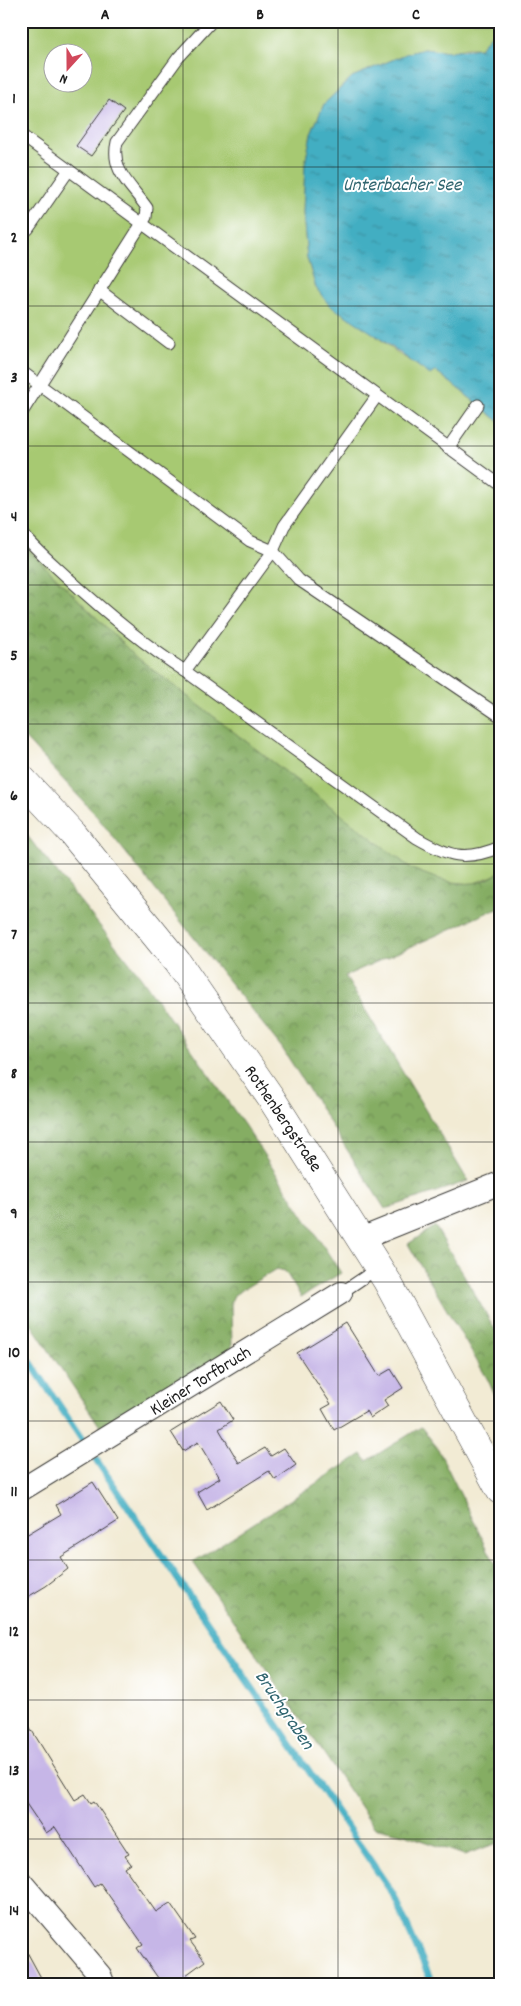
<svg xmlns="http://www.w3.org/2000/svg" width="521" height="2006" viewBox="0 0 521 2006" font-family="Dekko,sans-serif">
  <defs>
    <pattern id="forest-crowns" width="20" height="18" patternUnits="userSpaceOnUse" patternTransform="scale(1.25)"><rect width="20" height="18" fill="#85ad64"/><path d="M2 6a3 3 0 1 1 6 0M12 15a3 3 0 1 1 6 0" fill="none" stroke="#6c8c52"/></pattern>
    <pattern id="water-ripples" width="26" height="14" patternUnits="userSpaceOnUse" patternTransform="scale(1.25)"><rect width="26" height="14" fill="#43aec2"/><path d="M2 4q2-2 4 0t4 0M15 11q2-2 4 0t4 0" fill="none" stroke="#378d9d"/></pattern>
  </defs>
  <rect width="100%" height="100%" fill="#fff"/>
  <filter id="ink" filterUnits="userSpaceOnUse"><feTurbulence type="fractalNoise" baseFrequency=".02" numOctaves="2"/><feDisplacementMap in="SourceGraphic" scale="10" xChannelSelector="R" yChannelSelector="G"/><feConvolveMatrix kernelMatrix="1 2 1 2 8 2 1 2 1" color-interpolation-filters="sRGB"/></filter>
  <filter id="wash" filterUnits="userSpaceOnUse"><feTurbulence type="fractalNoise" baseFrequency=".0096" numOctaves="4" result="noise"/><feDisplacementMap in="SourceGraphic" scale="20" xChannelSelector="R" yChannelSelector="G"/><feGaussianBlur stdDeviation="1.12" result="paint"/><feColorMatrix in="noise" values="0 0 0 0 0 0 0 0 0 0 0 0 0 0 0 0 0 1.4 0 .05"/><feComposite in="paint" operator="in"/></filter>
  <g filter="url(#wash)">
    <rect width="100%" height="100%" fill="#f2ebd4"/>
    <!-- green -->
    <path fill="#a7c972" stroke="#627247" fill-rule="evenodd" d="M21 21H494L495 30 480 48H466L449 52 424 49 406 54 352 77 324 104 311 134 305 164 303 213 307 258 316 288 400 355 433 372 436 371 500 422V871L498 874 472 884 442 881 412 870 135 656 21 543ZM52 52H82V82H52Z"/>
    <!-- forest -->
    <g fill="url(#forest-crowns)" stroke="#506440">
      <path d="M21 543 135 656 412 869C439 880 474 894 500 871V907L345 976 468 1181 385 1209 282 1048 94 813 21 734Z"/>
      <polygon points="21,828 141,977 245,1126 341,1273 301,1297 285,1271 276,1269 234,1295 231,1302 232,1349 105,1434 21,1309"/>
      <polygon points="435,1226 500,1338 500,1407 488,1380 408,1244"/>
      <polygon points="421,1427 437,1447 500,1574 500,1842 464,1855 404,1834 374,1827 193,1562 362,1454 367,1461"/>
    </g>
    <!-- water -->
    <polygon fill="url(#water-ripples)" stroke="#30656f" points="494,21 500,21 500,422 436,371 430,375 374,334 329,305 316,288 307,258 303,213 305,164 311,134 324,104 352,77 406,54 424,49 449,52 480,48 495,30"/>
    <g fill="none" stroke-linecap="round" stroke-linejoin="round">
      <!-- stream -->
      <g stroke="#43aec2" stroke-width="7">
        <polyline points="21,1348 83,1441"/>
        <polyline points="97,1461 393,1894 433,1985"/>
      </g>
    </g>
    <g id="blocks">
      <!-- building -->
      <g fill="#c6b6e7">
        <polygon points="109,100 124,111 91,156 76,146"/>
        <polygon points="346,1323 379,1376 391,1369 403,1388 384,1400 388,1406 370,1418 366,1411 334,1430 322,1409 331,1404 297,1353"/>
        <polygon points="221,1401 233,1420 219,1429 239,1463 265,1448 271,1456 284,1448 296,1465 275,1480 269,1471 207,1510 197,1492 220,1478 198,1442 183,1451 171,1432"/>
        <polygon points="93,1482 118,1521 61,1557 68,1569 46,1586 21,1601 21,1538 61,1514 56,1505"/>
        <polygon points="21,1713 75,1800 85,1794 91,1803 94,1801 129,1854 125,1856 131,1864 125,1868 156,1912 170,1903 195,1939 190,1941 205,1961 186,1975 194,1985 163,1985 137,1948 143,1944 100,1883 94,1887 55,1827 46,1833 27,1805 21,1796"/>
        <polygon points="21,1941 45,1985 21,1985"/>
      </g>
    </g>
  </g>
  <g filter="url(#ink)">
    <use href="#blocks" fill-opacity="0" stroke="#3c3b38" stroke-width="1"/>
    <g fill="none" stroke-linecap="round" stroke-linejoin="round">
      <!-- service casing -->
      <g stroke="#3c3b38" stroke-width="13">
        <g id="service">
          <polyline points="21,135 500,485"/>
          <polyline points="21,233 28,229 69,170"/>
          <polyline points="99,290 169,343"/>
          <polyline points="21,371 250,541 273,551 299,580 500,716"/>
          <path d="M21 414 146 217 147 208C132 186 110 171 117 142L178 58 212 21"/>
          <polyline points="448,448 478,405"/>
          <path d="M21 532C35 549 52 563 68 578 105 612 143 644 185 671L417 838C448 856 465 862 500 847"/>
          <polyline points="185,671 273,551 284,526 377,396"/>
          <polyline points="341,1293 378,1268"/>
        </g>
      </g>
      <!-- minor casing -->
      <g stroke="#3c3b38" stroke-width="24">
        <g id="minor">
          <polyline points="361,1239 500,1183"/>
          <polyline points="21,1490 341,1293"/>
          <polyline points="21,1882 100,1975 104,1985"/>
        </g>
      </g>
      <!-- secondary casing -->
      <g stroke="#3c3b38" stroke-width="29">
        <polyline id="secondary" points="21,778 73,834 177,962 271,1098 387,1281 500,1490"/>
      </g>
      <!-- service -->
      <use href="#service" stroke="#fff" stroke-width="11"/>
      <!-- minor -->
      <use href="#minor" stroke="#fff" stroke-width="22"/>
      <!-- secondary -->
      <use href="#secondary" stroke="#fff" stroke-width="28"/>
    </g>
  </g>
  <!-- grid -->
  <path fill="none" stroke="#1c1c1c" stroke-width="1" stroke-opacity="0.55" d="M183 21V1985M338 21V1985M21 167H500M21 306H500M21 446H500M21 585H500M21 724H500M21 864H500M21 1003H500M21 1142H500M21 1282H500M21 1421H500M21 1560H500M21 1700H500M21 1839H500"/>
  <g text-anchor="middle" stroke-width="4" stroke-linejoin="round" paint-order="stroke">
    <!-- street labels -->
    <g font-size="18" fill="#1c1c1c" stroke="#fff">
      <text transform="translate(284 1118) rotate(56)" y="6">Rothenbergstraße</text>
      <text transform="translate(200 1380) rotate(-32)" y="6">Kleiner Torfbruch</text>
    </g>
    <!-- water labels -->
    <g font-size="19" font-style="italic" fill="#30656f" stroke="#fff">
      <text x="402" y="190">Unterbacher See</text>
      <text transform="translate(286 1709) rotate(56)" y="7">Bruchgraben</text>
    </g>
  </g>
  <!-- margin -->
  <rect width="521" height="2006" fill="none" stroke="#fff" stroke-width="55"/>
  <!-- north arrow -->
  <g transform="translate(68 68) rotate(201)"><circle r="24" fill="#ffffff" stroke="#a4a4a4"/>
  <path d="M0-4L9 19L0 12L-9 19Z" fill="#d1495b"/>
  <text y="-8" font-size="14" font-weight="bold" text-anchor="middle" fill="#1c1c1c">N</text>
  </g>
  <rect x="28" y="28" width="466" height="1950" fill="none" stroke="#1c1c1c" stroke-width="2"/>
  <g font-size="16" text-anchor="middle" font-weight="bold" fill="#1c1c1c">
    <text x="105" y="19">A</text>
    <text x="260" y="19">B</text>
    <text x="416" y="19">C</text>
    <text x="14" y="103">1</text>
    <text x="14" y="242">2</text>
    <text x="14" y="382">3</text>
    <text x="14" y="521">4</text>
    <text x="14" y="660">5</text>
    <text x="14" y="800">6</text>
    <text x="14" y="939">7</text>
    <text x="14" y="1078">8</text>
    <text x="14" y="1218">9</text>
    <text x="14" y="1357">10</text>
    <text x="14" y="1496">11</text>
    <text x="14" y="1636">12</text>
    <text x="14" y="1775">13</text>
    <text x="14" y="1915">14</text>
  </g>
</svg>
